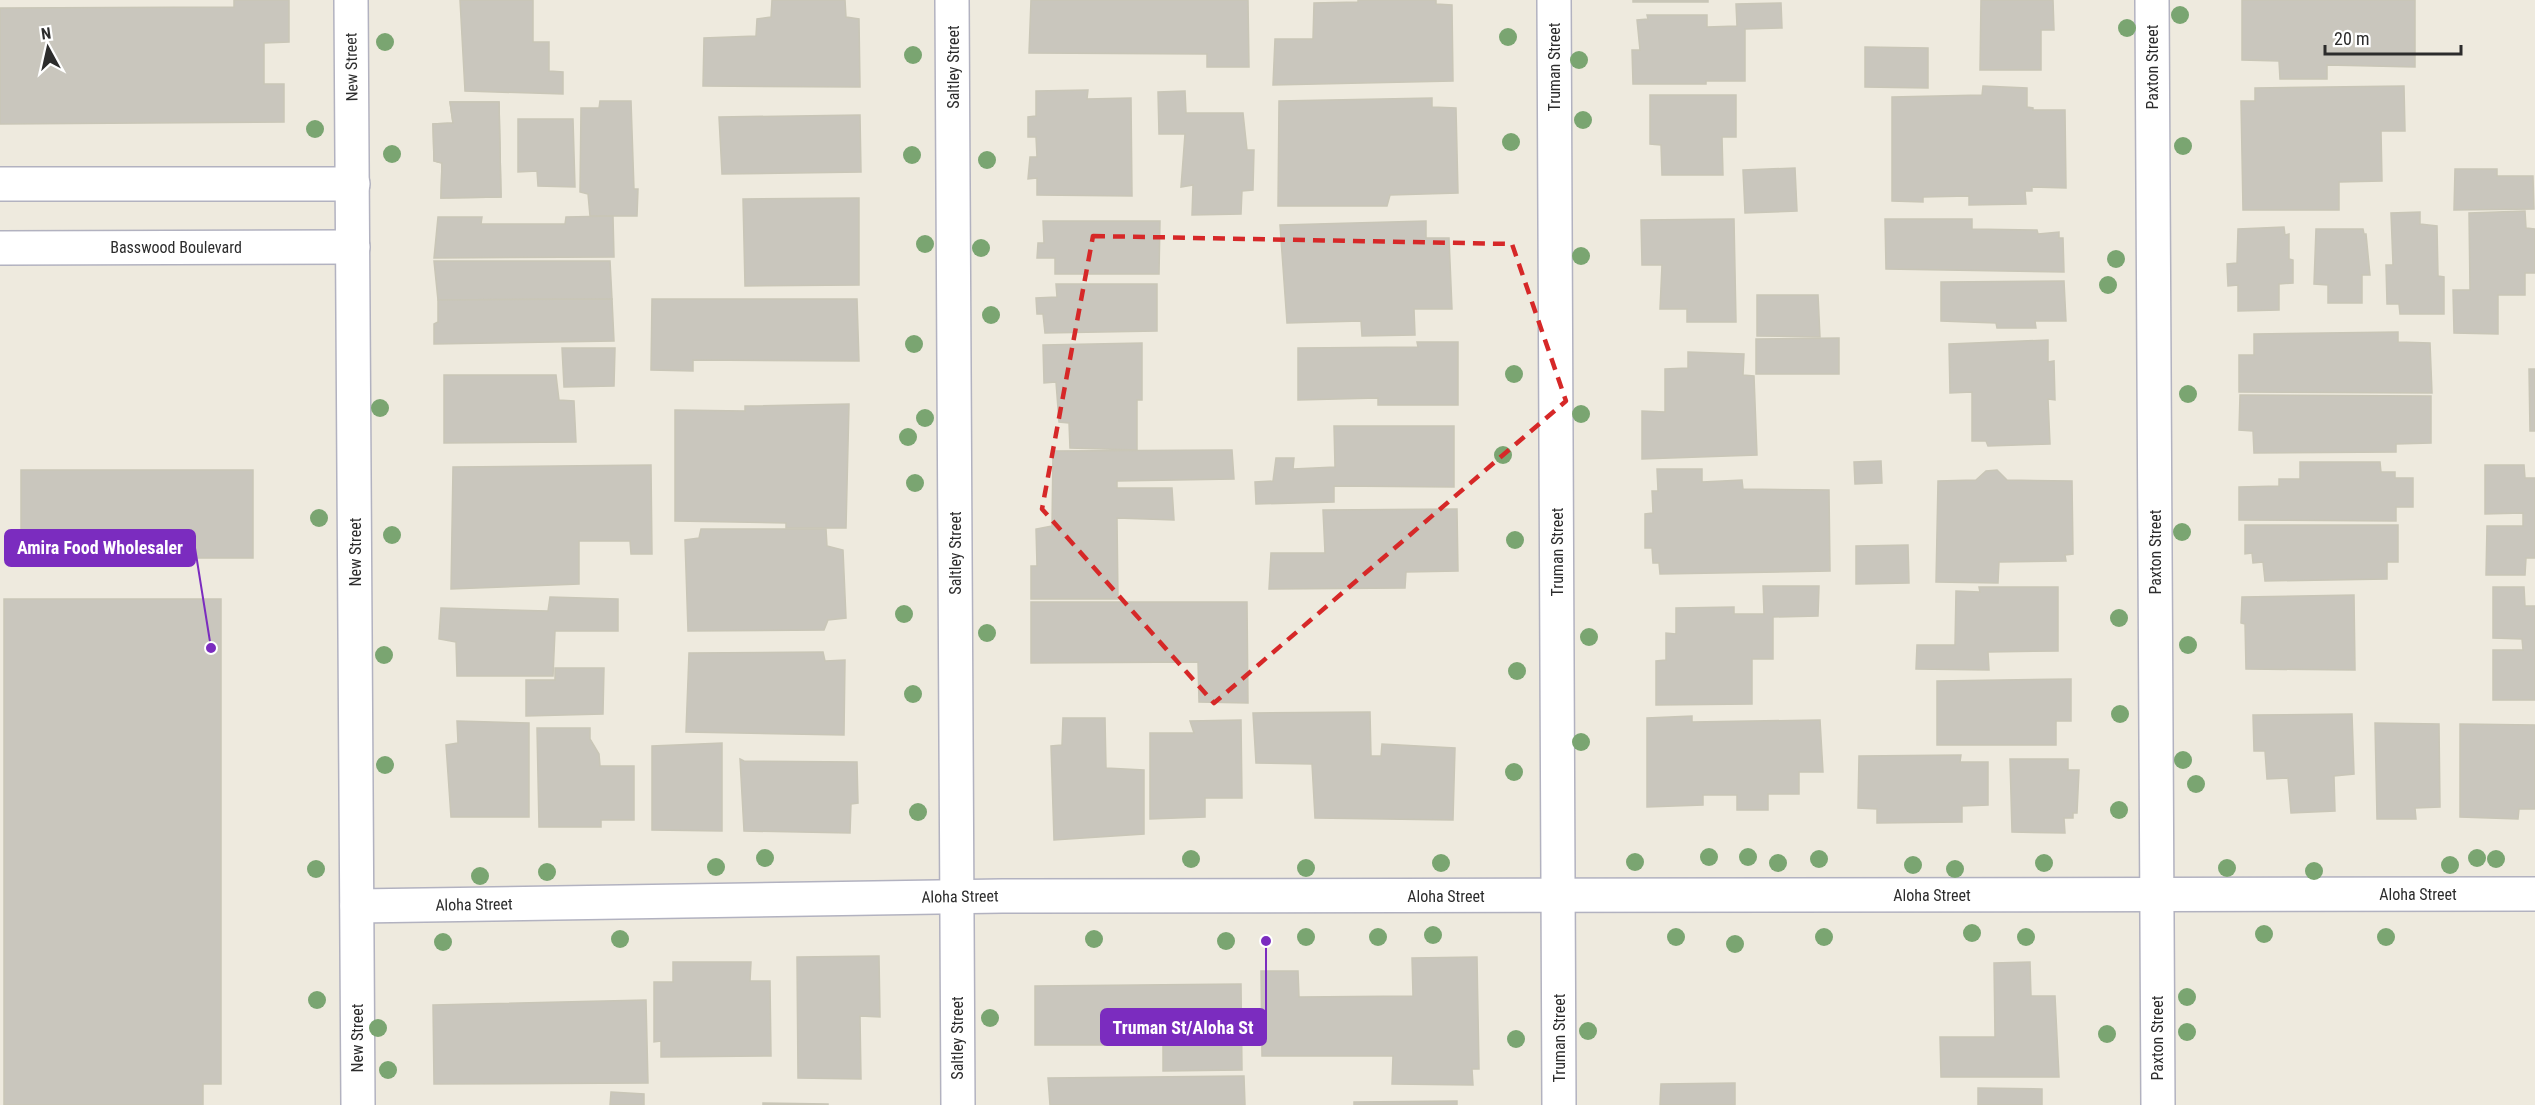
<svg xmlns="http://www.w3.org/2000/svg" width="2535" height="1105" viewBox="0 0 2535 1105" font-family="'Roboto Condensed',sans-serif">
  <rect width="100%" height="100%" fill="#eeeade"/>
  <!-- building -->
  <g fill="#c9c6bd" stroke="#c9c6b7" stroke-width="1.5">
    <polygon points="234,0 289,0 289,42 264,43 264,84 284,84 284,122 0,124 0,8 234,7"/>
    <polygon points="460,0 533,0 533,42 549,42 549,71 563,72 563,94 465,91"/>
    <polygon points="772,0 845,0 846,17 859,19 860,87 703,86 704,38 756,36 757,19 771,17"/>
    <polygon points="1031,0 1248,0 1249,67 1207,67 1207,54 1029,53"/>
    <polygon points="1358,0 1436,0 1436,4 1452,5 1453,81 1273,85 1275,39 1313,39 1314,3 1358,2"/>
    <rect x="1633" y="0" width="75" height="2"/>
    <polygon points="1981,0 2053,0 2054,30 2041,30 2041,70 1980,70"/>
    <polygon points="2242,0 2415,0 2415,67 2327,65 2327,79 2280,79 2279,61 2242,60"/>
    <polygon points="1781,3 1782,28 1745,29 1745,81 1706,81 1706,84 1633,84 1632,50 1640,50 1637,20 1648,19 1647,15 1707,15 1707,27 1737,26 1736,4"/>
    <polygon points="1865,47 1928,48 1928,88 1865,87"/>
    <polygon points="1983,86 2027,88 2027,107 2033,108 2033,110 2065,110 2066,188 2032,187 2032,191 2025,191 2026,204 1969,205 1969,196 1923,197 1923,202 1892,201 1892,97 1982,95"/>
    <polygon points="2404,86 2405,131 2381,131 2382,181 2339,182 2339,210 2243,210 2241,101 2255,101 2255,88"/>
    <polygon points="1088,90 1087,99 1131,98 1132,196 1037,195 1037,178 1028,179 1030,157 1037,157 1036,137 1028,137 1028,117 1036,116 1036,91"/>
    <polygon points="1185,91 1186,113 1243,113 1247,150 1254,150 1253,190 1242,191 1241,214 1192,215 1193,185 1181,187 1185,134 1159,134 1158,92"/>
    <polygon points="1650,95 1736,95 1736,137 1722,137 1723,175 1662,175 1661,145 1650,144"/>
    <polygon points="1432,98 1432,107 1456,108 1458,193 1390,195 1387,206 1278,206 1279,101"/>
    <polygon points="600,101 631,101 634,189 638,189 637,216 590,216 588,194 580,192 581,108 599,108"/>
    <polygon points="450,102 499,102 501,197 441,198 442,163 434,161 433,124 453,123"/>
    <polygon points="450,102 499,102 501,197 441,198 442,163 434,161 433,124 453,123"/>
    <polygon points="860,115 861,172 722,174 719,117"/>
    <polygon points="518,119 573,119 575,187 538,186 537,171 518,172"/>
    <polygon points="1795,168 1797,211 1745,213 1743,170"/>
    <polygon points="2455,169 2497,169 2497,176 2533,176 2534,209 2454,210"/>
    <polygon points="859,198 859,285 745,286 743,199"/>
    <polygon points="2525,211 2526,228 2535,229 2535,273 2525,273 2525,295 2498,295 2498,334 2454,333 2453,290 2470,290 2469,213"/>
    <polygon points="2420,212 2420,224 2437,226 2438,276 2444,277 2444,314 2400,314 2399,304 2387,304 2386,265 2393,265 2391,213"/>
    <polygon points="613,216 614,257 434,258 438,217 482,217 481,224 565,224 566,217"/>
    <polygon points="1734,219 1736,322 1687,322 1687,309 1660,309 1662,265 1642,265 1641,220"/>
    <polygon points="1885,219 1972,219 1972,229 2037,230 2038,234 2059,232 2059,238 2063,238 2064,272 1886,269"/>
    <polygon points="1043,221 1160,221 1159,274 1055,274 1055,258 1037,258 1038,243 1044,243"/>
    <polygon points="1426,221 1426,238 1449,238 1452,309 1414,309 1415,335 1362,336 1361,321 1287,323 1280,225"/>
    <polygon points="2284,227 2285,235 2289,234 2289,259 2293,260 2293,283 2279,284 2279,310 2238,311 2238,285 2228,286 2227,264 2237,263 2238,229"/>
    <polygon points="2316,229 2363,229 2364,234 2366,234 2370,275 2362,275 2362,303 2328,303 2328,285 2314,284"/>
    <polygon points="434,261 610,261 612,299 438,300"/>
    <polygon points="2064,281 2066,321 2035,321 2036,328 1997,328 1996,323 1941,321 1941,282"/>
    <polygon points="1056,284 1157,284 1157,331 1045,333 1043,314 1037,314 1036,298 1057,297"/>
    <polygon points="1757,295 1818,295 1820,337 1757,336"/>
    <polygon points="612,299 614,341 434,344 434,324 438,322 438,300"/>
    <polygon points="652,299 857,299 859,361 693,360 693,371 651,370"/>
    <polygon points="2398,332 2398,342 2430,343 2432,393 2239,392 2239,355 2254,355 2254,334"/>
    <polygon points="1839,338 1839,374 1756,374 1756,339"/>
    <polygon points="2048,340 2048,362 2054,361 2055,400 2048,399 2050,444 1988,446 1986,441 1972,441 1972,392 1950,393 1949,344"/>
    <polygon points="1417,342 1458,342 1458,405 1378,405 1378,398 1298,400 1298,348 1418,347"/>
    <polygon points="1142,343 1142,400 1137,400 1137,450 1070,448 1069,423 1059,422 1056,382 1044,383 1043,345"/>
    <polygon points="562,348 615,348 614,386 564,387"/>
    <polygon points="1688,352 1744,354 1743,375 1754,376 1757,455 1642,459 1642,411 1665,412 1665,369 1688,368"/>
    <polygon points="2529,369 2535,369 2535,431 2530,431"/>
    <polygon points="444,375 556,375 559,400 574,401 576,442 444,443"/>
    <polygon points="2240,395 2431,396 2431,443 2396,444 2396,452 2254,453 2253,431 2239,430"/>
    <polygon points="849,404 846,528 786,528 786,523 675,521 675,410 745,411 745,406"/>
    <polygon points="1334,426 1454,426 1454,487 1334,486 1334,502 1256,504 1255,482 1273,481 1276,458 1294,458 1293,469 1335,467"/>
    <polygon points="1232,450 1234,479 1117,481 1117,488 1172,488 1174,520 1117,518 1118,599 1031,599 1031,566 1037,566 1036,529 1052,526 1053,451"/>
    <polygon points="1881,461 1882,483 1855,484 1854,462"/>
    <polygon points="2300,462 2380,462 2381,472 2395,472 2395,478 2413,478 2413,507 2396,507 2396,521 2239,520 2239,487 2279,486 2279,479 2300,479"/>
    <polygon points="651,465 652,554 631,554 630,541 579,541 579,584 451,589 453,467"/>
    <polygon points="2485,465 2524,465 2525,478 2535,478 2535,558 2526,558 2525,575 2486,575 2487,526 2523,526 2523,513 2485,514"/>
    <polygon points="1657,469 1702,469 1702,482 1742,480 1743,489 1829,490 1830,571 1660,574 1659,563 1653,563 1652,548 1645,548 1645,514 1653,513 1652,491 1658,491"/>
    <polygon points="21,470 253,470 253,558 53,558 53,536 21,536"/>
    <polygon points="1997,470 2007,480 2072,481 2073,554 2065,555 2066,561 1999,562 1998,583 1936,582 1938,481 1976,480 1986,471"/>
    <polygon points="1457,509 1458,571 1406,572 1405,588 1269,589 1271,553 1325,553 1323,510"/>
    <polygon points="2245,525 2398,525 2398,562 2387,562 2387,579 2265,581 2263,562 2253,563 2252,553 2245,554"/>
    <polygon points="701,529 826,529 827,546 843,550 846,618 828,620 824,630 688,631 685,540 699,538"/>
    <polygon points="1908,545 1909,583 1856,584 1856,546"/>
    <polygon points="1763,586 1819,586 1818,616 1773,617 1773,659 1752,659 1752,704 1656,705 1656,661 1666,660 1666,633 1676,634 1676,608 1734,607 1734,614 1764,614"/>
    <polygon points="1979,587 2058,587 2058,651 1988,652 1989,670 1916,669 1917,645 1955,645 1956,591 1980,592"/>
    <polygon points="2493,587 2524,587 2525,606 2535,606 2535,700 2493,700 2493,650 2523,650 2522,639 2493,638"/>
    <polygon points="2354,595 2355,670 2246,669 2245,624 2241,623 2242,597"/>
    <polygon points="550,597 618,599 618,631 555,631 553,676 457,676 456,642 439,639 441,608 548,611"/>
    <polygon points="4,599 221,599 221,1084 203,1084 203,1105 4,1105"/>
    <polygon points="1031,602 1247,602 1248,703 1199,702 1198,662 1031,663"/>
    <polygon points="823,652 825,661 845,660 844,735 686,732 689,653"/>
    <polygon points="555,668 604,668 603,714 526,716 526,680 555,680"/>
    <polygon points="2071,679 2071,721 2056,721 2056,745 1937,745 1937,681"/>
    <polygon points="1370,712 1371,756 1381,756 1382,744 1455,748 1453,820 1315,818 1312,764 1256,763 1253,713"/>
    <polygon points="2352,714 2354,774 2334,776 2335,811 2291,813 2288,778 2267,779 2265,751 2254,751 2253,715"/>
    <polygon points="1692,716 1692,722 1820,720 1823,772 1799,772 1799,794 1768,794 1768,810 1737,810 1737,795 1703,795 1703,805 1647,807 1647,718"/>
    <polygon points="1063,718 1105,718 1106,768 1144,770 1144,834 1054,840 1051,746 1062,745"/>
    <polygon points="1241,720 1242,798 1205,798 1205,817 1150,819 1150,733 1194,733 1190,721"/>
    <polygon points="457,721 529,723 529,817 451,817 446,745 458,743"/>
    <polygon points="2375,723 2439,724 2440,807 2415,808 2416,819 2377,819"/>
    <polygon points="2460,724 2535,725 2535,809 2519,809 2518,819 2460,817"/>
    <polygon points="537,728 590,728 590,739 599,754 600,766 634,766 634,820 601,820 601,827 539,827"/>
    <polygon points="722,743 722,831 652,830 652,746"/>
    <polygon points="1961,755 1960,762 1988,762 1988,805 1962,806 1962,822 1877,823 1877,809 1858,808 1859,756"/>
    <polygon points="740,759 744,761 857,762 858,803 851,804 850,833 744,831"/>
    <polygon points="2010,759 2068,759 2068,770 2079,770 2077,813 2073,813 2073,818 2064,818 2065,833 2012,832"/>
    <polygon points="879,956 880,1017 860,1016 861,1079 798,1078 797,957"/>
    <polygon points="1477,957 1479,1069 1472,1069 1473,1085 1392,1084 1393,1056 1262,1056 1261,971 1298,971 1299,997 1413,996 1412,958"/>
    <polygon points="673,962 751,962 750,981 770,981 771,1056 661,1057 661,1041 654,1042 654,982 673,982"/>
    <polygon points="2030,962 2031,996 2055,996 2059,1077 1941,1077 1940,1037 1995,1037 1994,963"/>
    <polygon points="1241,984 1242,1070 1163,1071 1163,1045 1035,1045 1035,986"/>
    <polygon points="646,1000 648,1083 434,1084 433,1005"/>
    <polygon points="1244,1076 1245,1105 1050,1105 1048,1078"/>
    <polygon points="1735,1083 1735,1105 1660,1105 1661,1084"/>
    <polygon points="1978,1088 2042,1089 2042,1105 1978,1105"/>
    <polygon points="611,1092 644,1094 644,1105 610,1105"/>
    <polygon points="1457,1101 1457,1105 1354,1105 1354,1102"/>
    <polygon points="763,1103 828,1104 828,1105 763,1105"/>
  </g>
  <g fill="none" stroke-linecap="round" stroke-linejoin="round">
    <!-- minor casing -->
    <g stroke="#b2b2c0" stroke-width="36">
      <g id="minor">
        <polyline points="351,0 358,1105"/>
        <polyline points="952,0 958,1105"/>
        <polyline points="1554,0 1559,1105"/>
        <polyline points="2152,0 2158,1105"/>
        <polyline points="0,184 353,184"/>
        <polyline points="0,248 353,247"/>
        <polyline points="357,906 1002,896 2535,894"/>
      </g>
    </g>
    <!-- minor -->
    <use href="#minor" stroke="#fff" stroke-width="33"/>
  </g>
  <!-- trees -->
  <g fill="#7aa571">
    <circle cx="2180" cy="15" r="9"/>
    <circle cx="2127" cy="28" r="9"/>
    <circle cx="1508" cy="37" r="9"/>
    <circle cx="385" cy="42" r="9"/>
    <circle cx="913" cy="55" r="9"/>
    <circle cx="1579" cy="60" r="9"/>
    <circle cx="1583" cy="120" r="9"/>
    <circle cx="315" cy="129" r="9"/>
    <circle cx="1511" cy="142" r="9"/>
    <circle cx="2183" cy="146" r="9"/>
    <circle cx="392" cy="154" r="9"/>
    <circle cx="912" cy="155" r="9"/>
    <circle cx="987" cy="160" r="9"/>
    <circle cx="925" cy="244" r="9"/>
    <circle cx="981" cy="248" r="9"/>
    <circle cx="1581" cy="256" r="9"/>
    <circle cx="2116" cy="259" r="9"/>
    <circle cx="2108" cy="285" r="9"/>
    <circle cx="991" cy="315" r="9"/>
    <circle cx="914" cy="344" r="9"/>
    <circle cx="1514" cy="374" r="9"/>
    <circle cx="2188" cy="394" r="9"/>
    <circle cx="380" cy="408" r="9"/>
    <circle cx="1581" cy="414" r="9"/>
    <circle cx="925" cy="418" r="9"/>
    <circle cx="908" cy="437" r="9"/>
    <circle cx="1503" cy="455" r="9"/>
    <circle cx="915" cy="483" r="9"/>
    <circle cx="319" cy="518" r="9"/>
    <circle cx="2182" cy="532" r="9"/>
    <circle cx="392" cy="535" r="9"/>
    <circle cx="1515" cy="540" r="9"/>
    <circle cx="904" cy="614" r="9"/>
    <circle cx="2119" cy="618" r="9"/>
    <circle cx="987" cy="633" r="9"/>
    <circle cx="1589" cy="637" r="9"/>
    <circle cx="2188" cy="645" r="9"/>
    <circle cx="384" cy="655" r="9"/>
    <circle cx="1517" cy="671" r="9"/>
    <circle cx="913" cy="694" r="9"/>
    <circle cx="2120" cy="714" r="9"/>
    <circle cx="1581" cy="742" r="9"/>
    <circle cx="2183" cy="760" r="9"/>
    <circle cx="385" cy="765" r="9"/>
    <circle cx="1514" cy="772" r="9"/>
    <circle cx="2196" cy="784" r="9"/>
    <circle cx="2119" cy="810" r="9"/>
    <circle cx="918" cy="812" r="9"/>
    <circle cx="1709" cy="857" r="9"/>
    <circle cx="1748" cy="857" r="9"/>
    <circle cx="765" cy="858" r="9"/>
    <circle cx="2477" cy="858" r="9"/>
    <circle cx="1191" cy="859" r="9"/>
    <circle cx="1819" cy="859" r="9"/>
    <circle cx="2496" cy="859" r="9"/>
    <circle cx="1635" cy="862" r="9"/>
    <circle cx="1441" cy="863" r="9"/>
    <circle cx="1778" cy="863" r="9"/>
    <circle cx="2044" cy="863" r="9"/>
    <circle cx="1913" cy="865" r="9"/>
    <circle cx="2450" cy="865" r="9"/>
    <circle cx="716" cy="867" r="9"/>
    <circle cx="1306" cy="868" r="9"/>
    <circle cx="2227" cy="868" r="9"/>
    <circle cx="316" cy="869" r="9"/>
    <circle cx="1955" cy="869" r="9"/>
    <circle cx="2314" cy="871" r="9"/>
    <circle cx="547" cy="872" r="9"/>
    <circle cx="480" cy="876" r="9"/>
    <circle cx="1972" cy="933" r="9"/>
    <circle cx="2264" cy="934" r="9"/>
    <circle cx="1433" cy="935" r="9"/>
    <circle cx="1306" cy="937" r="9"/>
    <circle cx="1378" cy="937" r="9"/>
    <circle cx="1676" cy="937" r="9"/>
    <circle cx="1824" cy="937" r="9"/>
    <circle cx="2026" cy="937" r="9"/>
    <circle cx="2386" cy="937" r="9"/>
    <circle cx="620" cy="939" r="9"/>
    <circle cx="1094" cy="939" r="9"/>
    <circle cx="1226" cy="941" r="9"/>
    <circle cx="443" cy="942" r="9"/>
    <circle cx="1735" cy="944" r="9"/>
    <circle cx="2187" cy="997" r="9"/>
    <circle cx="317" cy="1000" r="9"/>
    <circle cx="990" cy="1018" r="9"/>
    <circle cx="378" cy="1028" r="9"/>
    <circle cx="1588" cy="1031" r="9"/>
    <circle cx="2187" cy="1032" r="9"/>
    <circle cx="2107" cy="1034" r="9"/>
    <circle cx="1516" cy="1039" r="9"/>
    <circle cx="388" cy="1070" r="9"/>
  </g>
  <!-- marked area -->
  <path fill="none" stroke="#d62828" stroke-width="4.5" stroke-dasharray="12 8" stroke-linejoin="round" d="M1093 236 1512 244 1566 401 1214 703 1042 509Z"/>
  <g text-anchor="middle" stroke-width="4.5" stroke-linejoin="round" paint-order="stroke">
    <!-- street labels -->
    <g font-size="16" fill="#2c2c2c" stroke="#fff">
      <text transform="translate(351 67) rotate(-91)" y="6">New Street</text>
      <text transform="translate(953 67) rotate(-90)" y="6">Saltley Street</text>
      <text transform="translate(1554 67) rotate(-90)" y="6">Truman Street</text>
      <text transform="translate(2152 67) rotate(-90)" y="6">Paxton Street</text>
      <text x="176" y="253">Basswood Boulevard</text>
      <text transform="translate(355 552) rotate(-90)" y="6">New Street</text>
      <text transform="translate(1557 552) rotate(-90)" y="6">Truman Street</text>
      <text transform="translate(2155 552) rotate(-90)" y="6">Paxton Street</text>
      <text transform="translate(955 553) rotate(-90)" y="6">Saltley Street</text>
      <text x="2418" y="900">Aloha Street</text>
      <text x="1932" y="901">Aloha Street</text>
      <text transform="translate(960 896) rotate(-1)" y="6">Aloha Street</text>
      <text x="1446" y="902">Aloha Street</text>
      <text transform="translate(474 904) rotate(-1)" y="6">Aloha Street</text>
      <text transform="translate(357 1038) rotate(-90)" y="6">New Street</text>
      <text transform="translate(957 1038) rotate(-90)" y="6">Saltley Street</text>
      <text transform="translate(1559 1038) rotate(-90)" y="6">Truman Street</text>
      <text transform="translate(2157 1038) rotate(-90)" y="6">Paxton Street</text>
    </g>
  </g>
  <!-- callouts -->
  <path fill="none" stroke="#7b2cbf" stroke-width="2" d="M211 648L195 548M1266 941L1266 1027"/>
  <g fill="#7b2cbf" stroke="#fff" stroke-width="2">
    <circle cx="211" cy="648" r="6"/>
    <circle cx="1266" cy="941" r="6"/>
  </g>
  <g fill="#7b2cbf" stroke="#7b2cbf" stroke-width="2">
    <rect x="5" y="530" width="190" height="36" rx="6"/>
    <rect x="1101" y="1009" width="165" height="36" rx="6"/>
  </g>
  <g font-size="18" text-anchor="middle" font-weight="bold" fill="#fff">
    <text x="100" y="554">Amira Food Wholesaler</text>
    <text x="1183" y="1034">Truman St/Aloha St</text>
  </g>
  <!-- north arrow -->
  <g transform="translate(48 48) rotate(352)" stroke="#ffffff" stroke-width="4.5" paint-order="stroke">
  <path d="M0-4.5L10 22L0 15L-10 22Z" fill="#2c2c2c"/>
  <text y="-9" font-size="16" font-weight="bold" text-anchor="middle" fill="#2c2c2c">N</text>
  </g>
  <!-- scale -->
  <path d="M2325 45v9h136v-9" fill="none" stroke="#2c2c2c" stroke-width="3"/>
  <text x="2334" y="45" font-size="18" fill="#2c2c2c" stroke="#ffffff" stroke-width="4.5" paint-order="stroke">20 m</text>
</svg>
